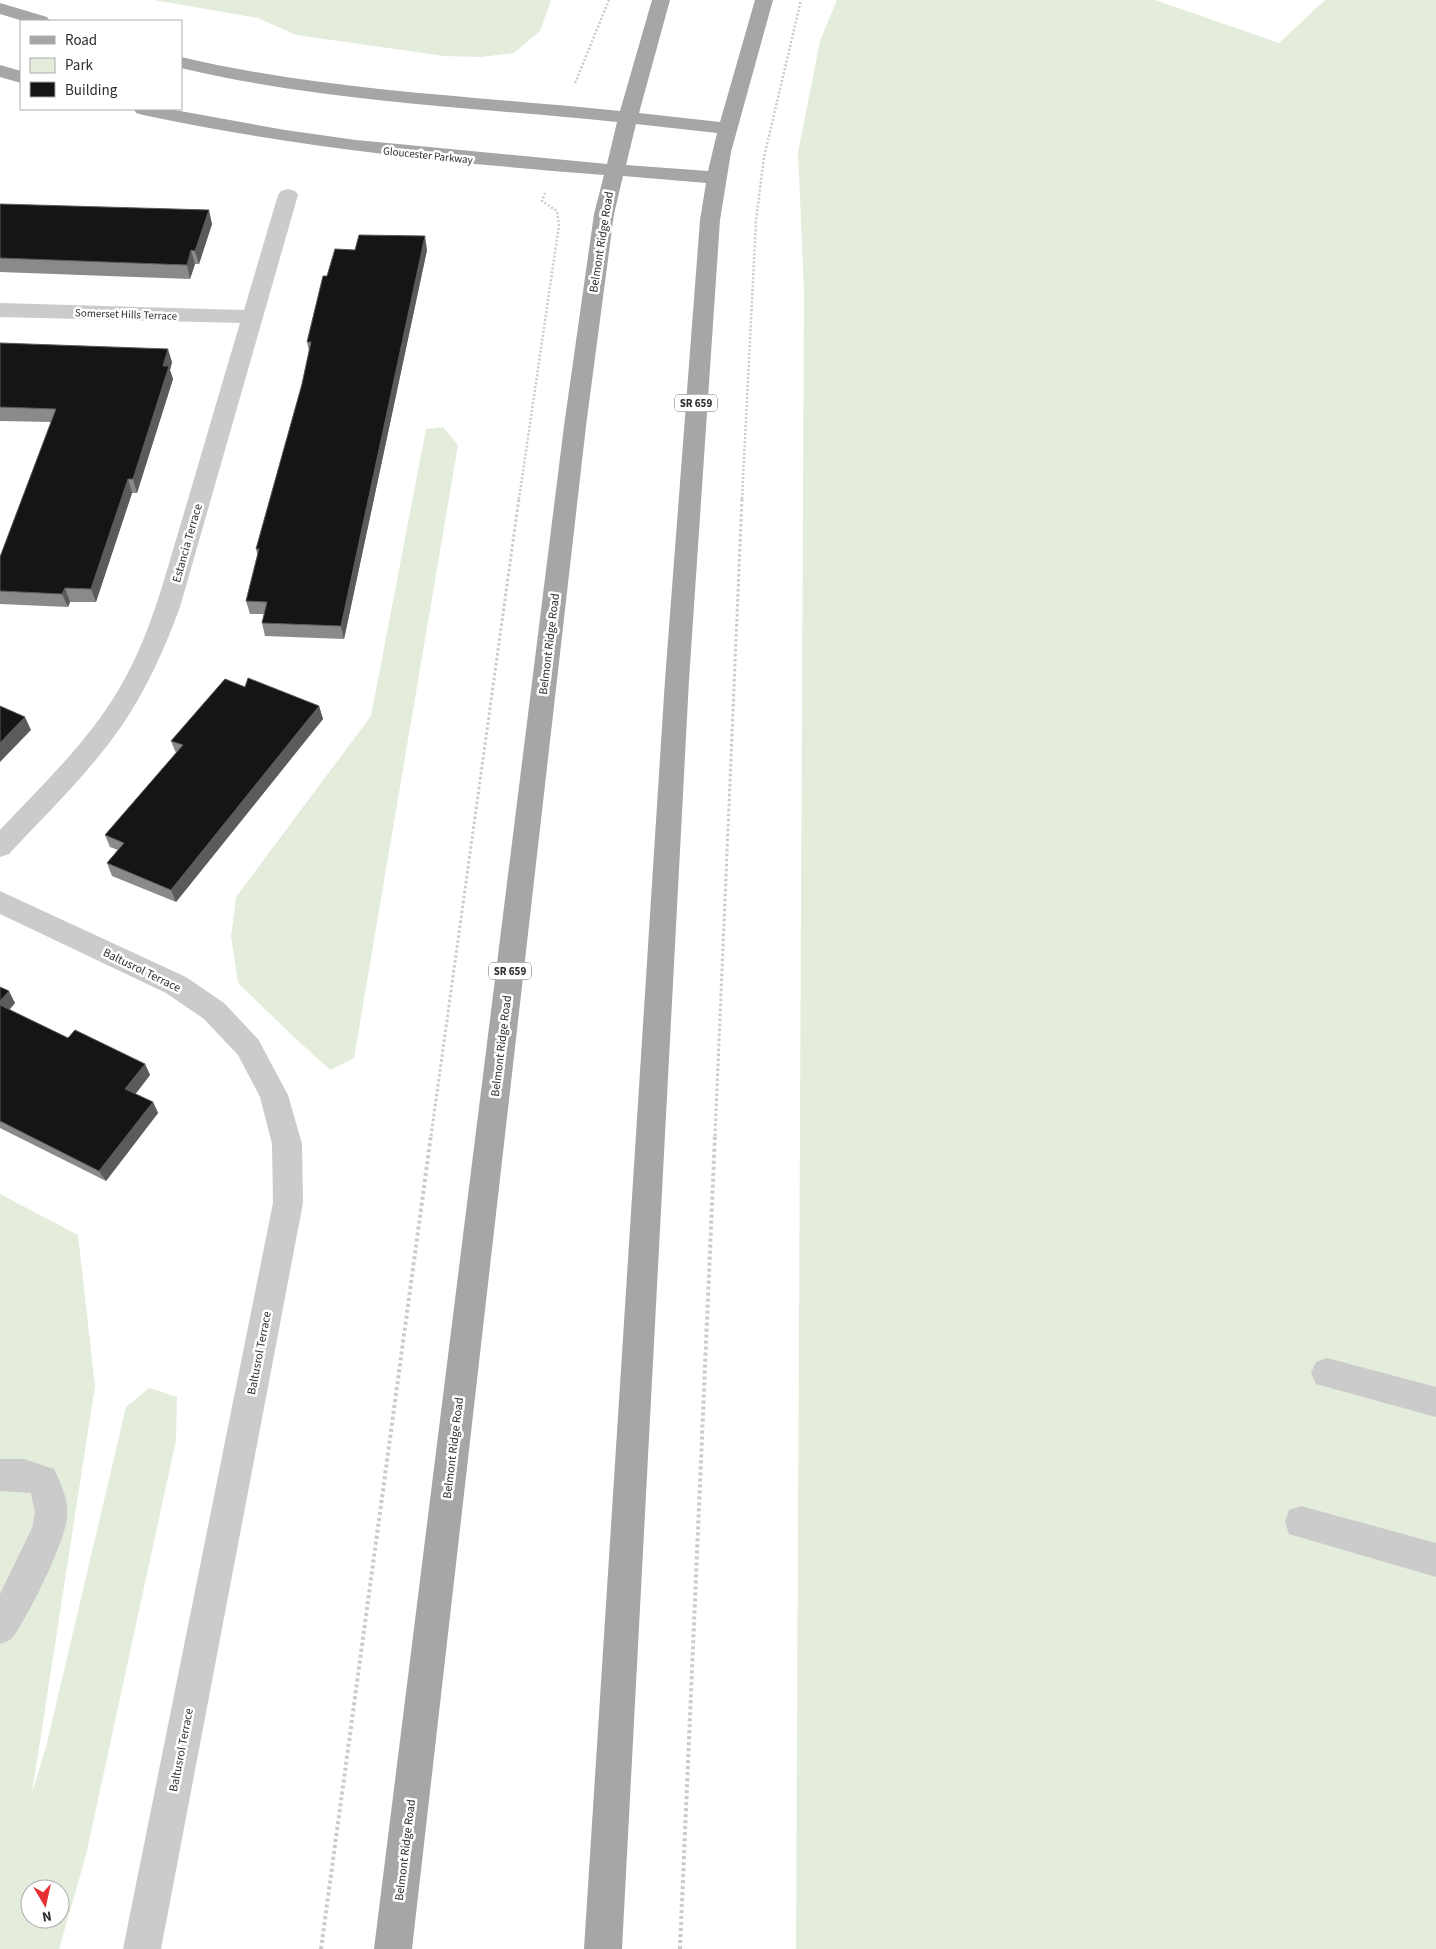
<svg xmlns="http://www.w3.org/2000/svg" width="1436" height="1949" viewBox="0 0 1436 1949" font-family="'Source Sans 3',sans-serif">
  <rect width="100%" height="100%" fill="#fff"/>
  <!-- green -->
  <g fill="#e4ecdc" fill-rule="evenodd">
    <polygon points="154,0 551,0 540,31 514,53 481,57 444,56 296,35 258,18"/>
    <polygon points="837,0 1155,0 1279,43 1325,0 1436,0 1436,1949 796,1949 804,291 798,152 820,41"/>
    <polygon points="443,427 458,445 354,1058 330,1070 295,1038 238,983 231,937 236,897 371,716 426,429"/>
    <path d="M0 1194 78 1235 95 1386 32 1793 46 1747 126 1407 149 1388 177 1397 176 1440 86 1855 59 1949H0ZM30 1889H60V1919H30Z"/>
  </g>
  <g fill="none" stroke-linecap="round" stroke-linejoin="round">
    <!-- path-far2 -->
    <g stroke="#cbcbcb" stroke-width="2.5" stroke-dasharray="2 2" stroke-linecap="butt">
      <polyline points="575,83 609,0"/>
      <polyline points="519,499 559,225 557,211 542,201 545,193"/>
      <polyline points="742,499 756,221 764,157 801,0"/>
    </g>
    <!-- path-far1 -->
    <g stroke="#cbcbcb" stroke-width="3" stroke-dasharray="2.5 2.5" stroke-linecap="butt">
      <polyline points="431,1136 519,498"/>
      <polyline points="715,1136 742,498"/>
    </g>
    <!-- path -->
    <g stroke="#cbcbcb" stroke-width="4" stroke-dasharray="3 3" stroke-linecap="butt">
      <polyline points="321,1949 431,1135"/>
      <polyline points="680,1949 715,1135"/>
    </g>
    <!-- minor -->
    <g fill="#cbcbcb" fill-rule="evenodd">
      <path d="M288 189 295 191 298 195 180 607C165 648 147 688 123 724 90 772 48 812 9 854L0 857V830C42 785 88 742 119 689 150 637 164 579 181 523 201 456 220 390 240 323L0 317V303L244 310 278 195 281 191Z"/>
      <polygon points="0,891 186,977 224,1003 258,1039 288,1095 302,1144 303,1203 161,1949 123,1949 273,1203 272,1144 260,1097 238,1055 204,1019 166,993 0,914"/>
      <polygon points="1327,1358 1436,1387 1436,1417 1316,1384 1311,1373 1316,1362"/>
      <path d="M0 1459H24L54 1469C61 1484 69 1500 67 1517 65 1542 29 1615 13 1637 10 1641 5 1642 0 1644V1594L32 1528 35 1513 31 1493 0 1491Z"/>
      <polygon points="1301,1506 1436,1543 1436,1577 1289,1534 1285,1522 1289,1510"/>
    </g>
    <!-- major -->
    <g fill="#a6a6a6" fill-rule="evenodd">
      <path d="M652 0H670L639 113 720 122 755 0H773L731 152 720 220 689 680 622 1949H584L665 680 700 220 706 183 623 176 614 214 586 426 412 1949H374L564 426 594 214 604 175C449 163 295 147 143 115L136 113 134 109H169L285 130 356 140 607 164 617 122C472 107 324 102 181 68V57C325 91 474 96 620 111ZM636 124 717 133 708 171 626 165Z"/>
      <polygon points="0,3 47,17 50,21 23,21 0,14"/>
      <polygon points="0,65 21,71 21,83 0,77"/>
    </g>
  </g>
  <!-- wall -->
  <g fill="#8a8a8a">
    <polygon points="0,204 212,224 199,264 195,264 190,279 0,272"/>
    <polygon points="355,250 427,250 344,639 265,636 262,623 264,614 250,614 246,601 258,557 256,549 302,384 309,351 307,342 327,276"/>
    <polygon points="0,343 172,362 170,370 173,379 137,493 132,493 96,602 70,602 68,607 0,604 0,557 51,422 0,421"/>
    <polygon points="245,687 319,706 323,719 176,902 112,876 107,863 118,850 110,847 105,835 176,753 171,741"/>
    <polygon points="0,987 15,1003 9,1010 68,1038 145,1064 150,1075 135,1094 153,1102 158,1113 106,1181 0,1128"/>
  </g>
  <!-- shaded-wall -->
  <g fill="#5b5b5b">
    <polygon points="209,210 212,224 199,264 195,251"/>
    <polygon points="425,236 427,250 344,639 341,626"/>
    <polygon points="191,250 195,264 190,279 187,265"/>
    <polygon points="168,349 172,362 170,370 173,379 137,493 133,479 163,366"/>
    <polygon points="128,479 132,493 96,602 91,589"/>
    <polygon points="65,588 70,602 68,607 62,594"/>
    <polygon points="319,706 323,719 176,902 171,890"/>
    <polygon points="25,717 31,730 0,762 0,743"/>
    <polygon points="9,991 15,1003 4,1016 0,1008 0,1001"/>
    <polygon points="145,1064 150,1075 131,1100 125,1089"/>
    <polygon points="153,1102 158,1113 106,1181 99,1171"/>
  </g>
  <!-- building -->
  <g fill="#151515" stroke="#5b5b5b">
    <polygon points="0,204 209,210 195,251 191,250 187,265 0,258"/>
    <polygon points="359,235 425,236 341,626 262,623 267,602 246,601 259,549 256,549 302,384 311,342 307,342 323,276 327,276 335,249 355,250"/>
    <polygon points="0,343 168,349 163,366 169,366 133,479 128,479 91,589 65,588 62,594 0,591 0,557 56,409 0,407"/>
    <polygon points="248,678 319,706 171,890 107,863 124,843 105,835 183,745 171,741 225,679 245,687"/>
    <polygon points="0,706 25,717 0,743"/>
    <polygon points="0,987 9,991 0,1001"/>
    <polygon points="0,1005 68,1038 75,1030 145,1064 125,1089 153,1102 99,1171 0,1121"/>
  </g>
  <g text-anchor="middle" stroke-width="5" stroke-linejoin="round" paint-order="stroke">
    <!-- far-street labels -->
    <g font-size="11" fill="#2e2e2e" stroke="#fff">
      <text transform="translate(428 155) rotate(6)" y="4">Gloucester Parkway</text>
      <text transform="translate(126 314) rotate(2)" y="4">Somerset Hills Terrace</text>
    </g>
    <!-- shield labels -->
    <g fill="#fff" stroke="#6d6d6d" stroke-width="1">
      <rect x="675" y="394.5" width="42" height="17" rx="4"/>
      <rect x="489" y="962.5" width="42" height="17" rx="4"/>
    </g>
    <g font-size="11" font-weight="bold" fill="#2e2e2e">
      <text x="696" y="407">SR 659</text>
      <text x="510" y="975">SR 659</text>
    </g>
    <!-- street labels -->
    <g font-size="12" fill="#2e2e2e" stroke="#fff">
      <text transform="translate(601 242) rotate(-81)" y="4">Belmont Ridge Road</text>
      <text transform="translate(187 543) rotate(-74)" y="4">Estancia Terrace</text>
      <text transform="translate(549 644) rotate(-83)" y="4">Belmont Ridge Road</text>
      <text transform="translate(142 970) rotate(26)" y="4">Baltusrol Terrace</text>
      <text transform="translate(501 1046) rotate(-83)" y="4">Belmont Ridge Road</text>
      <text transform="translate(259 1353) rotate(-79)" y="4">Baltusrol Terrace</text>
      <text transform="translate(453 1448) rotate(-83)" y="4">Belmont Ridge Road</text>
      <text transform="translate(181 1750) rotate(-79)" y="4">Baltusrol Terrace</text>
      <text transform="translate(405 1850) rotate(-83)" y="4">Belmont Ridge Road</text>
    </g>
  </g>
  <!-- legend -->
  <rect x="20" y="20" width="162" height="90" fill="#ffffff" stroke="#ababab"/>
  <rect x="30" y="36" width="25" height="8" fill="#a6a6a6" stroke="#ababab"/>
  <text x="65" y="45" font-size="15" fill="#2e2e2e">Road</text>
  <rect x="30" y="58" width="25" height="15" fill="#e4ecdc" stroke="#ababab"/>
  <text x="65" y="70" font-size="15" fill="#2e2e2e">Park</text>
  <rect x="30" y="82" width="25" height="15" fill="#151515" stroke="#ababab"/>
  <text x="65" y="95" font-size="15" fill="#2e2e2e">Building</text>
  <!-- north arrow -->
  <g transform="translate(45 1904) rotate(171)"><circle r="24" fill="#ffffff" stroke="#ababab"/>
  <path d="M0-4L9 19L0 12L-9 19Z" fill="#e72f33"/>
  <text y="-8" font-size="14" font-weight="bold" text-anchor="middle" fill="#2e2e2e">N</text>
  </g>
</svg>
